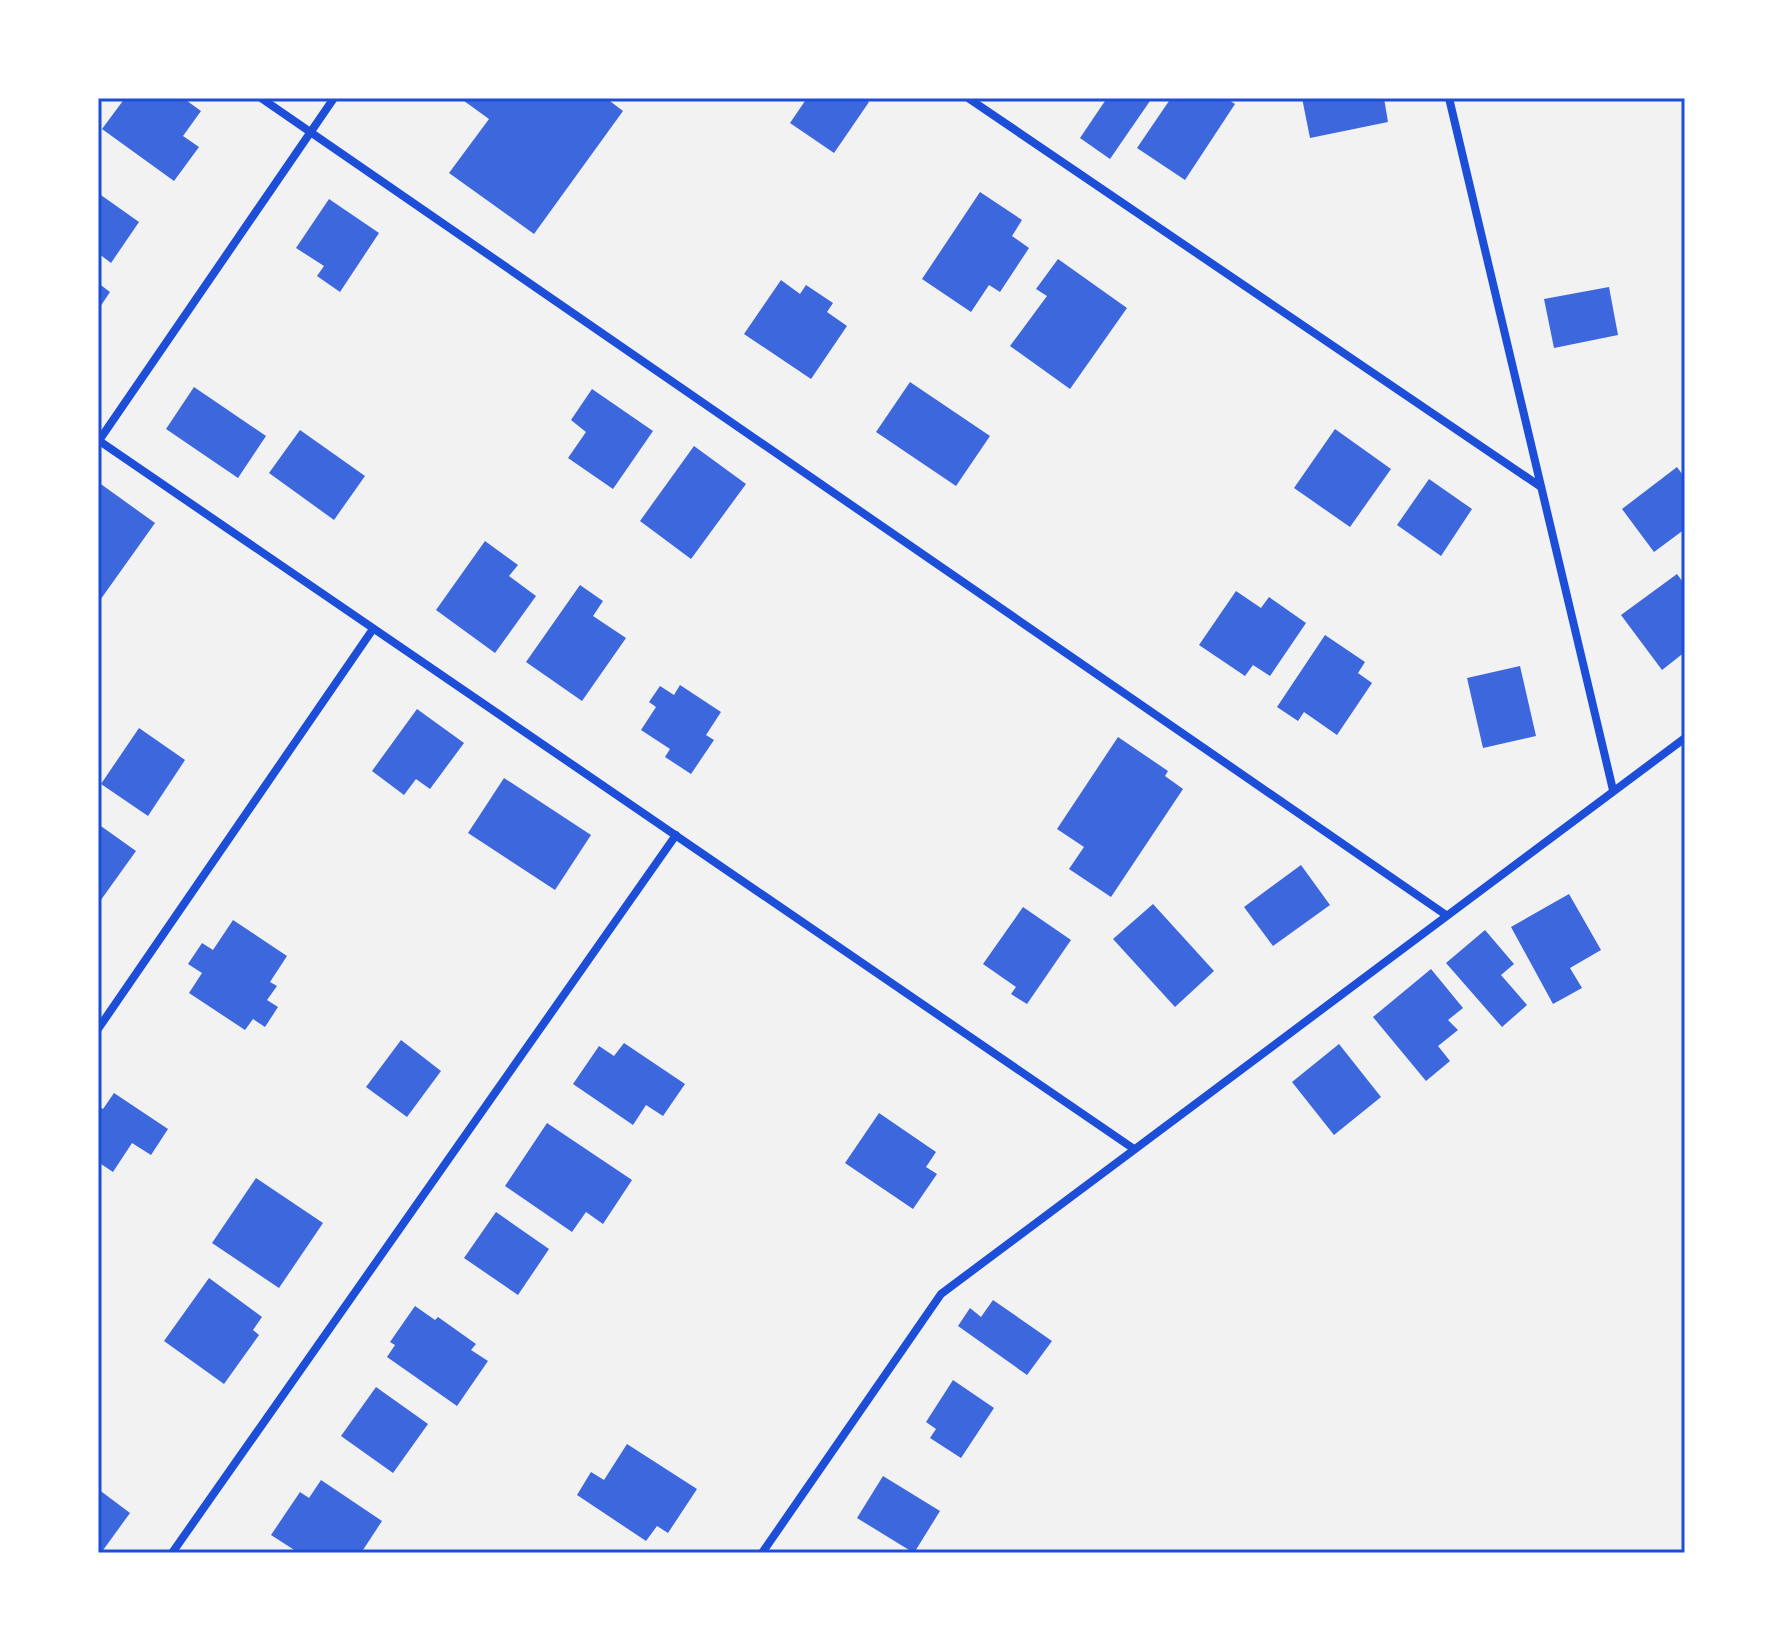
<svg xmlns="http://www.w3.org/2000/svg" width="1783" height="1651" viewBox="0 0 1783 1651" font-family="'Roboto Condensed',sans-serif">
  <rect width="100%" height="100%" fill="#f2f2f2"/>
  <!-- building -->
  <g fill="#3d67dc">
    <polygon points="125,98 183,98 201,111 183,136 199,147 174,181 102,129"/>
    <polygon points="460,98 606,98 623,111 534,234 449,173 489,119"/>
    <polygon points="807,98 863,98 869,102 834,153 790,123"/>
    <polygon points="1107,98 1152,98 1110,159 1080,138"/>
    <polygon points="1171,98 1226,98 1235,104 1185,180 1137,148"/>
    <polygon points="1302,98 1384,98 1388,122 1310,138"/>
    <polygon points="980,192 1022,220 1012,236 1029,248 1000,292 989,285 971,312 922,279"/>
    <polygon points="98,193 139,222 111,263 98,253"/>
    <polygon points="329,199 379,233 340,292 317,276 324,266 296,248"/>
    <polygon points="1058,259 1127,308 1070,389 1010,346 1047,296 1036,289"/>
    <polygon points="781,280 800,294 806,285 833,303 827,312 847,326 811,379 744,334"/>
    <polygon points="98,283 110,292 98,310"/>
    <polygon points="1609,287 1618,335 1554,348 1544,299"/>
    <polygon points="910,382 990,436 956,486 876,432"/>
    <polygon points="194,387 266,436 238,478 166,429"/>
    <polygon points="592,389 653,431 613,489 568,458 586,432 571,420"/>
    <polygon points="1335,429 1391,469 1350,527 1294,488"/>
    <polygon points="300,430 365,476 334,520 269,473"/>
    <polygon points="694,446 746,484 691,559 640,521"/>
    <polygon points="1677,467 1685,478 1685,529 1654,552 1622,509"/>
    <polygon points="1429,479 1472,509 1441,556 1397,525"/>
    <polygon points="98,482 155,523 98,603"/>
    <polygon points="485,541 518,565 509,576 536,596 495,653 436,610"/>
    <polygon points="1677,574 1685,585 1685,652 1662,670 1621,615"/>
    <polygon points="580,585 603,601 593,616 626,638 582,701 526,662"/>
    <polygon points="1236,591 1261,608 1269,597 1306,623 1270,676 1253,665 1245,676 1199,645"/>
    <polygon points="1325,635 1365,662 1358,673 1372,683 1337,735 1304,712 1298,721 1277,707"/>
    <polygon points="1520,666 1536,736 1483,748 1467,678"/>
    <polygon points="680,685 721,712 706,735 714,740 691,774 665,757 670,749 641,730 656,707 649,702 660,686 674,695"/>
    <polygon points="417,709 464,743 430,789 416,779 404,795 372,771"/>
    <polygon points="139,728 185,760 148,816 101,784"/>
    <polygon points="1118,737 1168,771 1165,776 1183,789 1111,897 1069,869 1084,847 1057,829"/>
    <polygon points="504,778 591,835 555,890 468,833"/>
    <polygon points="98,824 136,851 98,904"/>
    <polygon points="1301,865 1330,905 1273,946 1244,907"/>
    <polygon points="1569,894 1601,950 1570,968 1582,988 1553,1004 1511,927"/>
    <polygon points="1153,904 1214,971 1175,1007 1113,939"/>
    <polygon points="1023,907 1071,940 1027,1004 1011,994 1016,987 983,964"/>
    <polygon points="233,920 287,956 270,982 277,986 267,1000 278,1007 265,1027 253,1019 245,1030 189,993 202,973 188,964 202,943 213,950"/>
    <polygon points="1485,930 1514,964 1501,975 1527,1005 1502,1027 1446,963"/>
    <polygon points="1431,969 1463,1008 1448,1020 1458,1030 1438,1046 1450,1061 1426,1081 1373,1017"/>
    <polygon points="401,1040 441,1071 407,1117 366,1087"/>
    <polygon points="624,1043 685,1084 663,1116 646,1105 633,1125 573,1084 599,1046 614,1056"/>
    <polygon points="1339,1044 1381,1097 1334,1135 1292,1082"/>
    <polygon points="114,1093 168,1129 151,1155 132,1143 113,1172 98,1162 98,1106 103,1109"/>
    <polygon points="879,1113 936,1152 926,1167 937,1174 913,1209 845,1163"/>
    <polygon points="547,1123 632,1180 603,1224 586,1212 572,1232 505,1186"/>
    <polygon points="256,1178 323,1223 279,1288 212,1243"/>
    <polygon points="496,1212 549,1249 518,1295 464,1258"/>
    <polygon points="209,1278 262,1317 253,1330 259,1335 224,1384 164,1341"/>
    <polygon points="993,1300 1052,1341 1027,1375 958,1326 970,1308 981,1317"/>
    <polygon points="415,1306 435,1320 438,1317 476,1344 471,1350 488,1361 457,1406 387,1357 395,1345 390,1342"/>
    <polygon points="953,1380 994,1408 961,1458 930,1438 936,1429 926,1422"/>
    <polygon points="376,1387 428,1424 393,1473 341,1436"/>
    <polygon points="627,1444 697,1489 668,1533 657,1526 646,1541 577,1495 591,1472 604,1480"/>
    <polygon points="883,1476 940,1511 914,1553 857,1518"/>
    <polygon points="321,1480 382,1521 361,1553 299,1553 271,1535 300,1492 309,1498"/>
    <polygon points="98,1489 130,1513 101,1553 98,1553"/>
  </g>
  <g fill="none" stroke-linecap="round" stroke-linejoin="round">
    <!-- minor -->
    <g stroke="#1d4ed8" stroke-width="8">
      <polyline points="261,98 1446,915"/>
      <polyline points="968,98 1541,487"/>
      <polyline points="1449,98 1613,790"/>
      <polyline points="98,440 1134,1149"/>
      <polyline points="98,442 334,98"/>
      <polyline points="98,1029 373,629"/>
      <polyline points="172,1553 676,835"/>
      <polyline points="762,1553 941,1294 1685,738"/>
    </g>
  </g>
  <!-- border -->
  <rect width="1783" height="1651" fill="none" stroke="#ffffff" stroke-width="200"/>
  <rect x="100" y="100" width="1583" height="1451" fill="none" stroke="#1d4ed8" stroke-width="3"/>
</svg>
